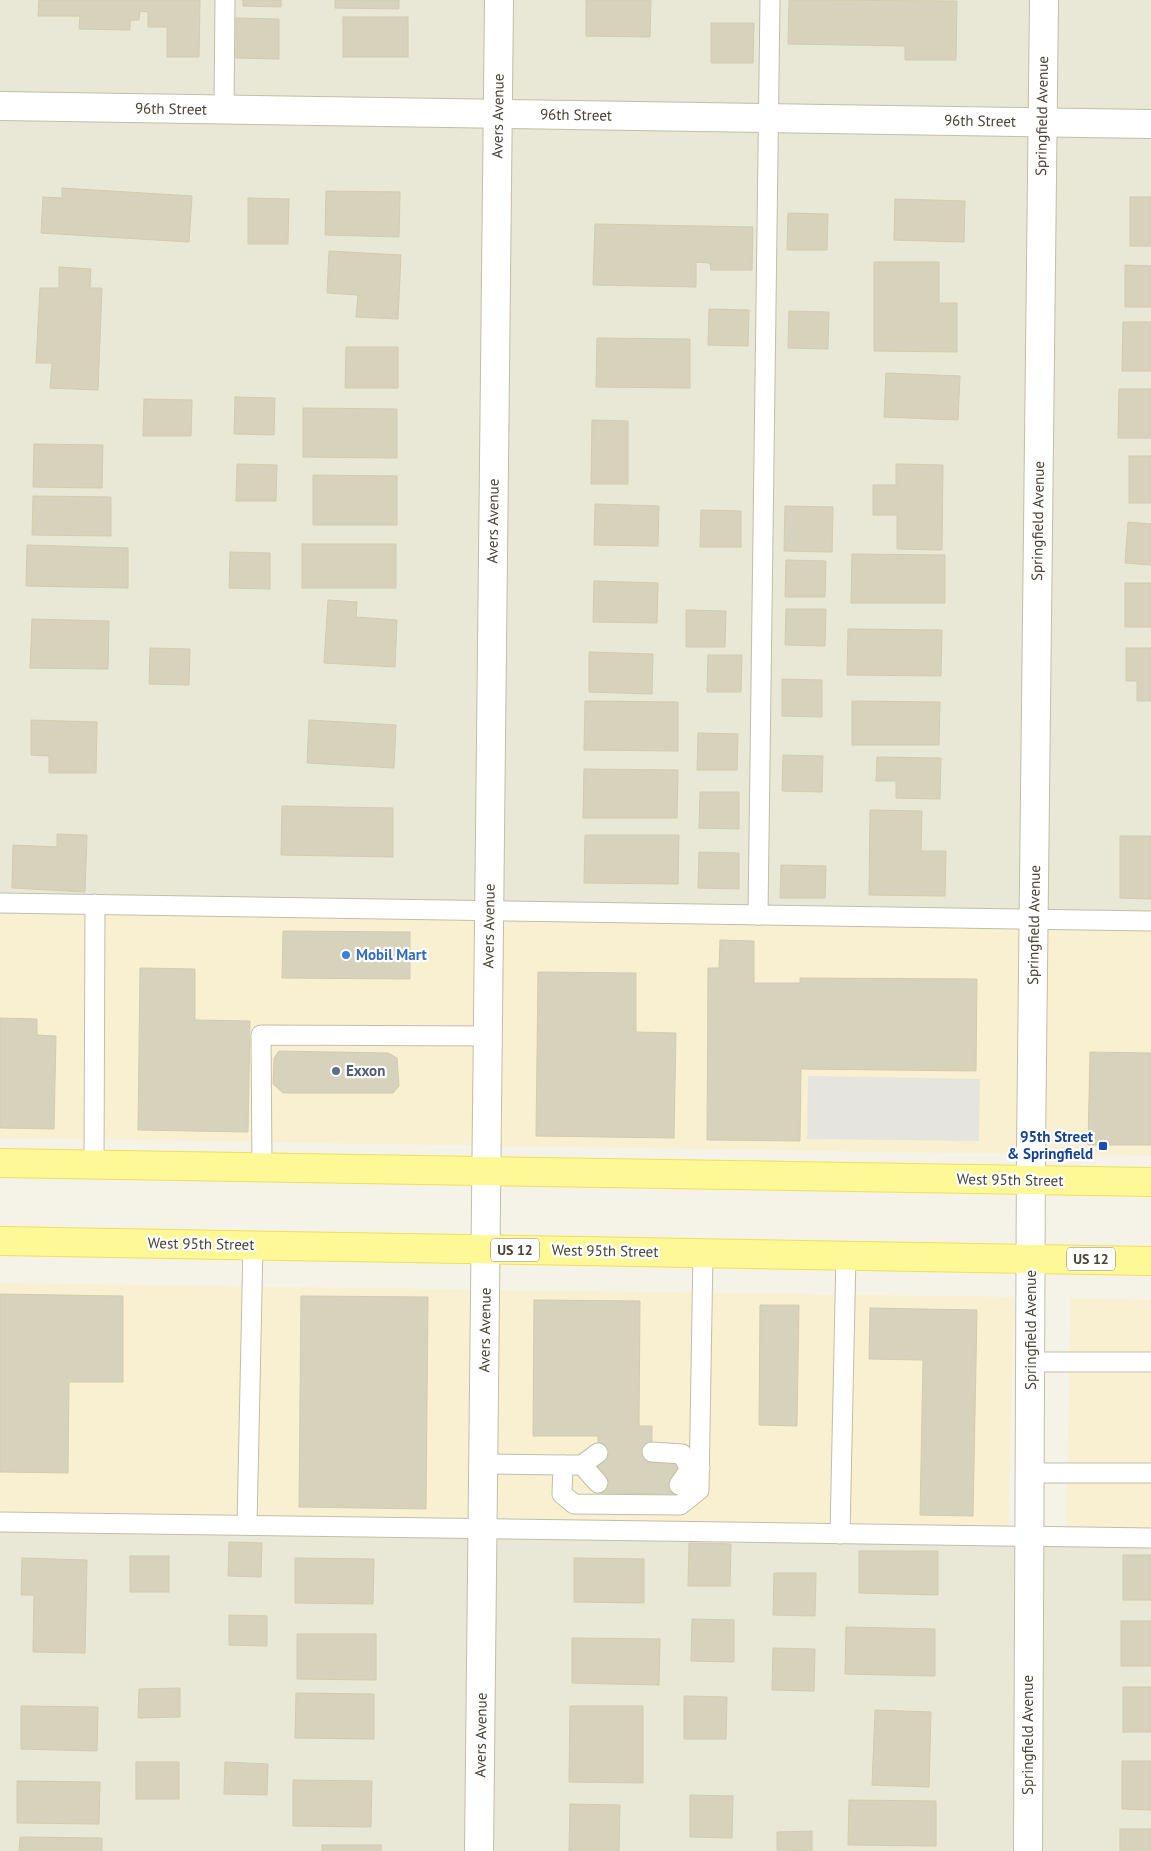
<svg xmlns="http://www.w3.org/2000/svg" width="1151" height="1851" viewBox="0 0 1151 1851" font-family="'PT Sans',sans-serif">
  <rect width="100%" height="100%" fill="#f5f3e7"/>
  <!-- residential -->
  <g fill="#e9e7d5">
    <polygon points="0,0 1151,0 1151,921 0,903"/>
    <polygon points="0,1522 1151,1538 1151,1851 0,1851"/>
  </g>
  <!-- commercial -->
  <g fill="#f8f0d1">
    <polygon points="0,903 1151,921 1151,1156 0,1138"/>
    <polygon points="0,1283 1014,1297 1008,1536 0,1522"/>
    <polygon points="1071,1298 1151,1300 1151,1538 1066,1537"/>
  </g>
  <!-- parking -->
  <polygon fill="#e5e4df" points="808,1076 980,1079 979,1141 807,1139"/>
  <!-- building -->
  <g fill="#d7d2bc" stroke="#d2ccae">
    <polygon points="39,0 200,0 199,57 167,57 167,27 148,27 148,12 140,11 139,20 130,20 130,30 79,29 80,16 38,16"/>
    <polygon points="243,0 281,0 281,7 243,6"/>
    <polygon points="335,0 399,0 399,9 335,8"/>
    <polygon points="586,0 651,0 650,37 586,36"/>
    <polygon points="789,0 957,1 956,60 905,60 905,46 788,44"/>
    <rect x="343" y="17" width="65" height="40"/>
    <polygon points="236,18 279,19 279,59 236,58"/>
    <polygon points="711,23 754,23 753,63 711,63"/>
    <polygon points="62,188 192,196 189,242 41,233 43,197 62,198"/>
    <polygon points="326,191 400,192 399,237 325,235"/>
    <rect x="1130" y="197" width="21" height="49"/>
    <polygon points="248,198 289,199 288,244 248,244"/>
    <polygon points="895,199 965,201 964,242 894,240"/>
    <polygon points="788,213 828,214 827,250 787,250"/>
    <polygon points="595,224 753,227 752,270 711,270 710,263 696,262 696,287 593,285"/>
    <polygon points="329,251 401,255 398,319 356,317 358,295 327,293"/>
    <polygon points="874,262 939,262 939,303 957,303 957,352 874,351"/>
    <polygon points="1125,265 1151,266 1151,307 1125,307"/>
    <polygon points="59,267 91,269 90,288 102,288 98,390 50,388 52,363 36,363 40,288 59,288"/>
    <polygon points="709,309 749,310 748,346 708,345"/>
    <polygon points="789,311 829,312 828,349 788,348"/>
    <polygon points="1123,322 1151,322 1151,371 1122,371"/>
    <polygon points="597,338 690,339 690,388 596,387"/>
    <polygon points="346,347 398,347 398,388 345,388"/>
    <polygon points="886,373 960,376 958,420 884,417"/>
    <polygon points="1119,389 1151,389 1151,438 1118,438"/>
    <polygon points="235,397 275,398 274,435 234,434"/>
    <polygon points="144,399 192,400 191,436 143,436"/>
    <polygon points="303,408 397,409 397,458 303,457"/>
    <polygon points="592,420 628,421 628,484 591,484"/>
    <polygon points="34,444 103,445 102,488 33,487"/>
    <rect x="1129" y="456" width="22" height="47"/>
    <polygon points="237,464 277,465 276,501 236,501"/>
    <polygon points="896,464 943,465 942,550 897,549 897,515 873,515 873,485 896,485"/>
    <polygon points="313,475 397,476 397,525 313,525"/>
    <polygon points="33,496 111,497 111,536 32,535"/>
    <polygon points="595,504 659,506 658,546 594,545"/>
    <polygon points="785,506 833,507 832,552 784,551"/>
    <polygon points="701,510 741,511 741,547 700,547"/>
    <polygon points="1128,522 1151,524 1151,565 1125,563"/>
    <rect x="302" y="544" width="94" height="44"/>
    <polygon points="27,545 128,548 128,588 26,586"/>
    <polygon points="230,552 270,553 270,589 229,588"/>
    <polygon points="852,554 945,555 945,603 851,603"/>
    <polygon points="786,560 826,561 825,597 785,597"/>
    <polygon points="594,581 658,583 657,623 593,622"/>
    <rect x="1125" y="583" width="26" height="44"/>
    <polygon points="328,600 357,602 356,617 397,620 395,667 324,663"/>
    <polygon points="786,609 826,609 825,646 785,645"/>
    <polygon points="686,610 726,611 725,647 686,647"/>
    <polygon points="32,619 109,621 108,669 30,668"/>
    <polygon points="848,629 942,630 941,676 847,675"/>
    <polygon points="150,648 190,649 189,685 149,684"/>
    <polygon points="1126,648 1151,648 1151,701 1137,701 1137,681 1126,681"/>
    <polygon points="589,652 653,654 652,694 589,692"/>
    <polygon points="708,655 742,655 741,692 707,692"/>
    <polygon points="782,679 822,680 822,717 782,716"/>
    <polygon points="585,701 678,702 678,751 584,750"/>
    <polygon points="852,701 940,702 939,745 852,745"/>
    <polygon points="31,720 97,722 96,773 49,773 49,756 31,755"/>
    <polygon points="309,720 396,725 394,768 307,763"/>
    <polygon points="698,733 738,734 737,770 697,770"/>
    <polygon points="783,755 823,756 822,792 782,791"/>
    <polygon points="877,757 941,758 940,799 896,798 896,781 876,781"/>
    <polygon points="584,769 678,770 677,818 583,818"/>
    <polygon points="700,792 739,792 739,829 699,828"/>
    <polygon points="282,806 393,808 393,857 281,855"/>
    <polygon points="870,810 922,811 921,851 946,851 945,896 869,895"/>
    <polygon points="57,834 87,835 85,892 12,888 13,845 57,847"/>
    <polygon points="585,835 679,835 678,884 584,883"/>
    <polygon points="1120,836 1151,836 1151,899 1120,898"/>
    <polygon points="699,852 739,853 739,889 698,888"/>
    <polygon points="781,865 826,866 825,898 780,898"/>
    <polygon points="283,931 410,932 410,979 282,978"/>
    <polygon points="720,940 754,941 754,983 800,983 800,978 977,979 976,1071 801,1069 800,1141 707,1140 708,968 719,968"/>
    <polygon points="140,968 195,969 195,1020 250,1021 248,1132 138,1130"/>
    <polygon points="538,972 636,973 636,1032 676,1033 674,1138 536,1136"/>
    <polygon points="0,1018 37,1019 37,1035 56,1036 54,1129 0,1128"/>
    <polygon points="279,1051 388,1053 397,1058 399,1086 393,1093 283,1093 273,1084 274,1058"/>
    <polygon points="1090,1052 1151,1053 1151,1145 1088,1145"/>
    <polygon points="0,1294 123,1296 123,1382 69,1382 68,1473 0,1472"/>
    <polygon points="301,1296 428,1297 426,1509 299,1507"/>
    <polygon points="534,1300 640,1301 639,1426 652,1426 652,1462 679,1462 679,1494 598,1493 598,1436 533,1436"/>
    <polygon points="760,1305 799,1305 797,1426 759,1425"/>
    <polygon points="870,1308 977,1310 973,1516 920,1515 923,1360 869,1359"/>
    <polygon points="229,1542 262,1543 261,1577 228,1576"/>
    <polygon points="689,1543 731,1544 730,1586 688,1586"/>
    <polygon points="859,1551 938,1551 938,1595 859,1593"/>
    <rect x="1123" y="1555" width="28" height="45"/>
    <rect x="130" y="1556" width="39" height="36"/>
    <polygon points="22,1558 87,1560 85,1653 33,1652 34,1595 21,1595"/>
    <polygon points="295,1558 374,1559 373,1604 295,1603"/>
    <polygon points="574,1558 644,1559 644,1603 574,1602"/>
    <polygon points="774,1573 816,1573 815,1616 773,1615"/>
    <polygon points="229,1615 267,1616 267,1646 229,1645"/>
    <polygon points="692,1619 734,1620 734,1662 691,1661"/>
    <rect x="1121" y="1621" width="30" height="45"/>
    <polygon points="846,1627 935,1629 935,1676 845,1674"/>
    <polygon points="297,1634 376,1634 376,1680 297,1679"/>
    <polygon points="572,1638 660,1639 659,1685 572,1683"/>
    <polygon points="773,1648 815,1649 814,1691 772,1690"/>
    <rect x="1123" y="1687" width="28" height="45"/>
    <polygon points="180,1688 180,1717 138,1718 139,1689"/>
    <polygon points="296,1693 374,1694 374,1739 295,1738"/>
    <polygon points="684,1696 727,1697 726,1739 684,1739"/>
    <polygon points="21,1706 98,1707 97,1751 21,1749"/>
    <polygon points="570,1706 643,1706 643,1783 569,1782"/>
    <polygon points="875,1710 931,1712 929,1787 872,1785"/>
    <polygon points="1122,1761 1151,1761 1151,1810 1122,1809"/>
    <rect x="136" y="1762" width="43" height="37"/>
    <polygon points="225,1762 268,1764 267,1795 224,1794"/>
    <polygon points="293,1780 372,1781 371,1827 293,1826"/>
    <polygon points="17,1781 100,1782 99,1824 17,1823"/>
    <polygon points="690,1795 733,1796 732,1838 690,1837"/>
    <polygon points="849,1800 936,1801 936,1846 848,1845"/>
    <polygon points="570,1804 620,1805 619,1851 569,1851"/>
    <rect x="1120" y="1829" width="31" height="22"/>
    <polygon points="812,1831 812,1851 777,1850 777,1832"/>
    <polygon points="20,1837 102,1838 102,1851 19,1851"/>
    <rect x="322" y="1845" width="59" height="6"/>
  </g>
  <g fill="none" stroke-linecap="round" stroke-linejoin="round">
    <!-- lane casing -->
    <g stroke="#c1bea9" stroke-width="21">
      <g id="lane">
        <polyline points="224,109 225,0"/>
        <polyline points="0,903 1151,921"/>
        <polyline points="758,915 770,0"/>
        <polyline points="94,1165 95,904"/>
        <polyline points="262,1168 261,1035 488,1036"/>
        <polyline points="1030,1362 1151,1362"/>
        <polyline points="652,1452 682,1454 690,1469"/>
        <polyline points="484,1464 563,1465 562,1494 574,1504 680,1505 699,1490 703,1252"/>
        <polyline points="563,1465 582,1465 598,1483"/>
        <polyline points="582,1465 598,1453"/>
        <polyline points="1030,1473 1151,1473"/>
        <polyline points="679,1485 690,1469 700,1468"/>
        <polyline points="0,1522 1151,1538"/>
        <polyline points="247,1525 253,1245"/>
        <polyline points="840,1534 846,1255"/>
      </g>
    </g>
    <!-- street casing -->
    <g stroke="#c1bea9" stroke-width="30">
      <g id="street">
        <polyline points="0,106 1151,124"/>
        <polyline points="479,1851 499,0"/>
        <polyline points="1028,1851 1031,1148 1044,0"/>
      </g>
    </g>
    <!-- primary casing -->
    <g stroke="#ece05e" stroke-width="30">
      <g id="primary">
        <polyline points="0,1163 1151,1182"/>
        <polyline points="0,1241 1151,1261"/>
      </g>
    </g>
    <!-- lane -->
    <use href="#lane" stroke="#fff" stroke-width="19"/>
    <!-- street -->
    <use href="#street" stroke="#fff" stroke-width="28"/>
    <!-- primary -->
    <use href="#primary" stroke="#fff896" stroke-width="28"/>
  </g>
  <!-- markers -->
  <circle fill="#3f7fe0" stroke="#fff" stroke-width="2" cx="346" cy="955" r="5"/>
  <circle fill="#5c6f8a" stroke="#fff" stroke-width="2" cx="336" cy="1071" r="5"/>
  <rect fill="#1a4fb4" stroke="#fff" stroke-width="2" x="1098" y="1141" width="10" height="10" rx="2.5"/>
  <g text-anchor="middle" stroke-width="4.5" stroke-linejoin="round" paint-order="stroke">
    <!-- shield labels -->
    <g fill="#fff" stroke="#7f7d72" stroke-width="1">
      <rect x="491" y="1238.5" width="48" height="23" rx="4"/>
      <rect x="1067" y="1247.5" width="48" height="23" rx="4"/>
    </g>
    <g font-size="14" font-weight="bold" fill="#484535">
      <text x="515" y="1255">US 12</text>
      <text x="1091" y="1264">US 12</text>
    </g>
    <!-- street labels -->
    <g font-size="15" fill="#484535" stroke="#fff">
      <text transform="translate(171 109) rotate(1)" y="5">96th Street</text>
      <text transform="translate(576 115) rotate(1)" y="5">96th Street</text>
      <text transform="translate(498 116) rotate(-89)" y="5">Avers Avenue</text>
      <text transform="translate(1042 116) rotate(-89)" y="5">Springfield Avenue</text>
      <text transform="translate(980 121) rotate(1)" y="5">96th Street</text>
      <text transform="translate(493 521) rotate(-89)" y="5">Avers Avenue</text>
      <text transform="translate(1038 521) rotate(-89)" y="5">Springfield Avenue</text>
      <text transform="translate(1034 925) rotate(-89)" y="5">Springfield Avenue</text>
      <text transform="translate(489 926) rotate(-89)" y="5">Avers Avenue</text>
      <text transform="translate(1010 1180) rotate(1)" y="5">West 95th Street</text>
      <text transform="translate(201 1244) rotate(1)" y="5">West 95th Street</text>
      <text transform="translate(605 1251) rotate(1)" y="5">West 95th Street</text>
      <text transform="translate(485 1330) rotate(-89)" y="5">Avers Avenue</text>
      <text transform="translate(1031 1330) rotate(-90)" y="5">Springfield Avenue</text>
      <text transform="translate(481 1735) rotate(-89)" y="5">Avers Avenue</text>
      <text transform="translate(1028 1735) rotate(-90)" y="5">Springfield Avenue</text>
    </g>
    <!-- shop labels -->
    <g font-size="15" font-weight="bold" fill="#366cbe" stroke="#fff" text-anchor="start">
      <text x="356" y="960">Mobil Mart</text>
    </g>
    <!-- service labels -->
    <g font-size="15" font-weight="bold" fill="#4e5e75" stroke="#fff" text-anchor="start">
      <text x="346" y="1076">Exxon</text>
    </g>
    <!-- transit labels -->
    <g font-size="15" font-weight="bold" fill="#164399" stroke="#fff" text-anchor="end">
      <text x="1093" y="1142">95th Street<tspan x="1093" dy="17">&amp; Springfield</tspan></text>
    </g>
  </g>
</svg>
